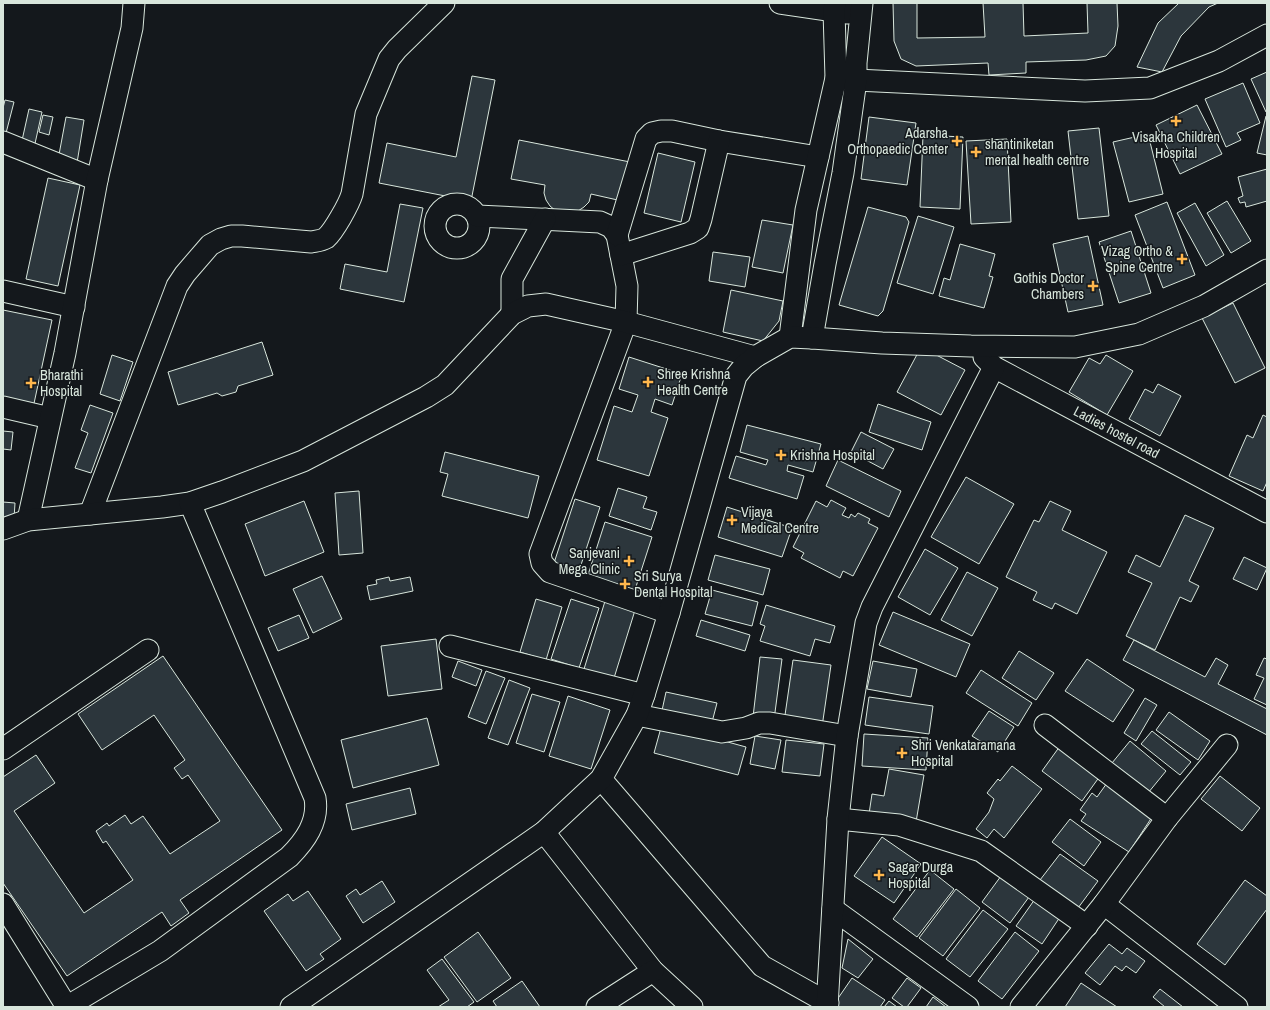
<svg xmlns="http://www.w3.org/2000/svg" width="1270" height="1010" viewBox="0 0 1270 1010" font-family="'Archivo Narrow',sans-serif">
  <rect width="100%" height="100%" fill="#14181c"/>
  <!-- building -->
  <g fill="#2c363c" stroke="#d8e6dc">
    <polygon points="893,3 917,3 917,38 985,37 983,3 1023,3 1024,36 1088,33 1087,3 1117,3 1118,26 1115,46 1106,56 1086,60 1026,62 1026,73 989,75 988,63 916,66 901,59 894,41"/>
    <polygon points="1179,3 1218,3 1209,7 1181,36 1162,72 1137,67 1158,23"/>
    <polygon points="1267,72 1267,112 1266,112 1251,79"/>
    <polygon points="472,76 495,80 471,201 379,183 387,143 456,157"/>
    <polygon points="1243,83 1260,123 1237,133 1241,140 1226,147 1205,99"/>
    <polygon points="5,100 14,102 5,137 3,136 3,108"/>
    <polygon points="1197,105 1222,154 1180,174 1156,125"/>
    <polygon points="29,109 42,112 34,148 21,145"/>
    <polygon points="43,115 53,117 49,135 39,132"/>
    <polygon points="1266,116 1267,116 1267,155 1257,153"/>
    <polygon points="66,117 84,120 77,163 58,160"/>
    <polygon points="869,117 916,123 907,185 861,179"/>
    <polygon points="1099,128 1109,216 1078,219 1068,131"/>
    <polygon points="1148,134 1163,194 1129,202 1113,142"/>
    <polygon points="923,135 963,137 960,209 920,207"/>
    <polygon points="1007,139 1011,222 971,224 966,141"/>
    <polygon points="519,140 630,162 622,201 591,194 589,202 584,207 578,211 556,211 550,206 546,200 544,193 545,185 511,179"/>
    <polygon points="658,153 695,162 681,222 644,213"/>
    <polygon points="1267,169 1267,201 1246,207 1245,202 1240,203 1238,198 1243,196 1238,177"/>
    <polygon points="48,178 80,185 58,286 26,279"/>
    <polygon points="1227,201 1251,241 1231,253 1207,213"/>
    <polygon points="1167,202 1195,275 1163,288 1135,215"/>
    <polygon points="1195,203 1224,255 1206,266 1177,213"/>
    <polygon points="400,204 423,208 404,302 340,289 345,264 387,272"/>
    <polygon points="868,207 906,217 909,222 883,311 878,316 839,305"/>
    <polygon points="918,216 954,227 933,294 897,283"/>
    <polygon points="762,220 793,225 783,273 752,267"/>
    <polygon points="1131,231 1151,293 1119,303 1099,242"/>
    <polygon points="1088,236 1103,305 1068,312 1053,244"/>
    <polygon points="960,244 995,254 989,276 993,277 984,308 939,296 944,278 950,280"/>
    <polygon points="713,252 750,257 745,287 709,281"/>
    <polygon points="731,290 783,301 779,321 763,341 723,332"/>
    <polygon points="1233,303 1265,368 1235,383 1202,318"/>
    <polygon points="3,310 52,320 33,408 3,402"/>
    <polygon points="262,342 273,375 238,386 236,392 222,396 217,393 178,405 168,372"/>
    <polygon points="921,347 965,370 941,415 897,392"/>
    <polygon points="112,355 133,362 120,401 100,394"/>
    <polygon points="1106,355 1133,371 1107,415 1069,392 1089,358 1100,364"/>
    <polygon points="629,357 682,374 672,405 655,399 651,412 668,418 649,476 597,460 614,406 632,412 638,395 619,389"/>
    <polygon points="1158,384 1181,396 1160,436 1129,419 1145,389 1153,393"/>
    <polygon points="878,404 931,422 922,450 869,432"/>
    <polygon points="90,405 113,413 91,473 75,468 88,433 81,430"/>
    <polygon points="1263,415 1267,417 1267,482 1263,491 1229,476 1247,435 1253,438"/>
    <polygon points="747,425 821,444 813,472 788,465 787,471 804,476 797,499 729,478 736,456 766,465 768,460 740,452"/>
    <polygon points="3,431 13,432 11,450 3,449"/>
    <polygon points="861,432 894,449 883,469 851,452"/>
    <polygon points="445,452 539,476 528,518 442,496 448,474 440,472"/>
    <polygon points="838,460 901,491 889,517 826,486"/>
    <polygon points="966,477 1014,504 979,564 931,537"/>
    <polygon points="618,488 647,497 643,508 657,512 651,530 609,516"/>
    <polygon points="359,491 363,553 339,555 335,493"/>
    <polygon points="575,499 600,507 578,574 553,566"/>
    <polygon points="831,500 846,508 842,515 849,518 851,514 855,517 858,513 870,519 868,523 878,528 853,576 843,571 840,578 801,558 804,553 793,547 816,501 827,507"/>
    <polygon points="304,501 324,552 265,576 245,524"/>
    <polygon points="1050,501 1071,511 1062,530 1107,552 1077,614 1055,603 1052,609 1033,600 1037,592 1006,577 1034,520 1039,522"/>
    <polygon points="3,502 15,503 14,519 3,519"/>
    <polygon points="727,507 792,528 782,557 718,537"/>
    <polygon points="1185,515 1214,528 1189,581 1199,586 1191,602 1180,597 1155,650 1126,636 1152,583 1128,572 1136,555 1160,567"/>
    <polygon points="605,522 652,537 633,596 586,581"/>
    <polygon points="925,549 958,568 930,615 898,597"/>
    <polygon points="715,555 770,569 763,595 708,580"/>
    <polygon points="1244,557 1267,568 1257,590 1233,579"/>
    <polygon points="967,572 998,588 972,636 941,620"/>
    <polygon points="322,576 342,619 313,633 293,589"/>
    <polygon points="389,577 390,581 410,577 413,591 370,600 367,586 377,584 376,580"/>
    <polygon points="712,590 758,602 752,626 705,614"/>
    <polygon points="606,598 636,607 614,678 584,669"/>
    <polygon points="536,599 562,607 546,660 520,652"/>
    <polygon points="571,599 599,608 579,668 551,659"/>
    <polygon points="766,605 835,626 830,643 815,639 810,656 760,641 765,626 760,624"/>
    <polygon points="893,612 970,644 956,677 879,645"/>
    <polygon points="299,615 309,638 278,651 268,628"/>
    <polygon points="701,620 750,635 745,651 696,636"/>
    <polygon points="436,639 442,689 388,696 381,646"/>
    <polygon points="1134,640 1205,677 1216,658 1228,665 1218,684 1267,709 1267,735 1123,660"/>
    <polygon points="1019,651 1054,673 1036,700 1002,678"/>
    <polygon points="163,656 282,830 180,900 189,913 171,926 162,912 67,976 3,883 3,777 36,755 55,783 14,811 84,913 133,880 106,841 103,843 96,831 107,823 109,826 125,815 131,824 143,816 170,854 220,821 188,775 182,779 174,768 185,760 154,715 102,750 78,714"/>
    <polygon points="760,657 782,659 774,720 753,717"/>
    <polygon points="1264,658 1267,659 1267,705 1254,699 1264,678 1256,675"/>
    <polygon points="1087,659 1134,690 1113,722 1065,691"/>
    <polygon points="793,660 831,665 822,727 784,722"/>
    <polygon points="458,661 482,670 476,686 452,677"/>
    <polygon points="873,661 917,669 911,697 867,689"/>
    <polygon points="981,670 1032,703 1018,726 966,693"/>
    <polygon points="486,671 505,678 486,724 468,717"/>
    <polygon points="509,680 530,688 508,745 488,738"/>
    <polygon points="666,692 717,703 711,726 661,715"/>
    <polygon points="532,694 560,702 544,752 516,743"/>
    <polygon points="568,696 610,710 591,769 549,756"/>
    <polygon points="869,697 933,706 929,734 865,725"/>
    <polygon points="1145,698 1157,705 1136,741 1124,733"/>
    <polygon points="989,711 1014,727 998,752 972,736"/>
    <polygon points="1169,712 1210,741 1198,760 1156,730"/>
    <polygon points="427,718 439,765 353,788 341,740"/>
    <polygon points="662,724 746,747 738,775 654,753"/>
    <polygon points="1152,731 1191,762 1180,775 1141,744"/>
    <polygon points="864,734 928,738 926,770 862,766"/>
    <polygon points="755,736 781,740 775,769 750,764"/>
    <polygon points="786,740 824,744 820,776 782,772"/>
    <polygon points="1130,741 1166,771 1148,793 1112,763"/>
    <polygon points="1060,746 1100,776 1082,801 1042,771"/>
    <polygon points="1012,766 1042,789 1004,838 994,829 987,838 976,829 989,812 994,799 987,793 998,779 1000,781"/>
    <polygon points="889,769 924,775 916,822 869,814 872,794 884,796"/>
    <polygon points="1220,776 1260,808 1242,831 1201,799"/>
    <polygon points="1107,783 1154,814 1129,852 1081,821 1086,814 1080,810 1092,793 1097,797"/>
    <polygon points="410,788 416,814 352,830 346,804"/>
    <polygon points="1070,819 1101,842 1084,866 1052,842"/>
    <polygon points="882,837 921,864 894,903 854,876"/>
    <polygon points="1060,854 1098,881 1078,908 1040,880"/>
    <polygon points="930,870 954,889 917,937 893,919"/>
    <polygon points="1001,876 1029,897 1010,923 982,902"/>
    <polygon points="1245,880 1267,896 1267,909 1225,965 1197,944"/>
    <polygon points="382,881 395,902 363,923 346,896 356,889 360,895"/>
    <polygon points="956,889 980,908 943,956 919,938"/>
    <polygon points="308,891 341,939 320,954 324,959 306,971 264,911 288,894 293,901"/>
    <polygon points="1035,899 1060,917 1042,944 1016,926"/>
    <polygon points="983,910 1008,929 970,977 946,959"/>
    <polygon points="478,932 511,978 477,1002 444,957"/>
    <polygon points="1015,932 1039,951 1002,999 978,981"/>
    <polygon points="848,939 873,959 858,978 842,968"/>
    <polygon points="1109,944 1122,954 1127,948 1145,961 1136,973 1126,966 1122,971 1115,966 1100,985 1085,973"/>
    <polygon points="442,959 474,1002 467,1007 438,1007 449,1000 427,970"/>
    <polygon points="852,978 885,1000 880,1007 832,1007"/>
    <polygon points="907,978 921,988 907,1007 904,1007 892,998"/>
    <polygon points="522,981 540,1007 497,1007 493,1001"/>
    <polygon points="1081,983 1117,1007 1065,1007"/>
    <polygon points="1160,989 1183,1007 1165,1007 1153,997"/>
    <polygon points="933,997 946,1007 926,1007"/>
    <polygon points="889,1001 897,1007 884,1007"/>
  </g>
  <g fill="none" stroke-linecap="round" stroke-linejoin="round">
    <!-- minor casing -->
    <g stroke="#d8e6dc" stroke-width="23">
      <g id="minor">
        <polyline points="780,3 848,13"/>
        <polyline points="836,78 856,80 1085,91 1150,88 1219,61 1267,35"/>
        <polyline points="3,142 97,180"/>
        <circle cx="457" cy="226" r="22"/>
        <polyline points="477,216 600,222 611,227 617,235 627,286 626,322 540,554 542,563 550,572 669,613"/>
        <polyline points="617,235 646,139 652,133 661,131 672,131 719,141 818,157"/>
        <polyline points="621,255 690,233 698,228 701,219 719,141"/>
        <polyline points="3,291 74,307"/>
        <polyline points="512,314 512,279 545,219"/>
        <polyline points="790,337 806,210 836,78 834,11 835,3"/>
        <polyline points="812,338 825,264 843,173 856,80 856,63 862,3"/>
        <path id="s1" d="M984 357 994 367 1267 512"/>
        <polyline points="3,407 50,418"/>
        <path d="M90 514 177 286 185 274 210 245 221 239 231 236H242L311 242C316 241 321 241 326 238 334 231 349 204 352 194L366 114 389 59 397 49 444 3"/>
        <polyline points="28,520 65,353 97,180 132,28 134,3"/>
        <polyline points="3,529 28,520 162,507 190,503 222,492 303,461 426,397 445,385 512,314 528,306 546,304 626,322 755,357"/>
        <polyline points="450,646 644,695"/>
        <polyline points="637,715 722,732 746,728 759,723 770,723 847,736"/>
        <polyline points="1045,725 1167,818"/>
        <polyline points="3,749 148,650"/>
        <polyline points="601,779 762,966 828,1003"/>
        <polyline points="838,819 899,825 981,851 1087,926"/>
        <polyline points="544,832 653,971 692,1007"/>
        <polyline points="3,904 67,1007"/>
        <polyline points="1104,904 1237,1007"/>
        <polyline points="833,909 968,1007"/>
        <path d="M68 1006 160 951 289 857C305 841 319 822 315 798L190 503"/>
        <polyline points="291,1007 544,832 601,779 637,715 644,695 669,613 736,376 744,366 755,357 790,337 812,338 882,343 971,346 1075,347 1139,334 1204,306 1267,270"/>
        <polyline points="597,1007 653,971"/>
        <polyline points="827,1007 838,819 847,736 866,623 872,607 994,367"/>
        <polyline points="1021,1007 1104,904 1167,818 1227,745"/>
      </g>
    </g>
    <!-- minor -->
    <use href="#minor" stroke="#14181c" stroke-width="21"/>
  </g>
  <!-- markers -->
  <g fill="#ffb74d" stroke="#14181c" stroke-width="1.5">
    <path d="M1174 115h4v4h4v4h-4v4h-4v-4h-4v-4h4z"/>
    <path d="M955 135h4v4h4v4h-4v4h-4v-4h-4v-4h4z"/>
    <path d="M974 146h4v4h4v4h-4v4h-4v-4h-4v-4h4z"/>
    <path d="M1180 253h4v4h4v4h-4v4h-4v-4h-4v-4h4z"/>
    <path d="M1091 280h4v4h4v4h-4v4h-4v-4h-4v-4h4z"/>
    <path d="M646 376h4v4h4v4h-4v4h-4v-4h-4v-4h4z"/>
    <path d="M29 377h4v4h4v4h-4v4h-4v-4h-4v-4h4z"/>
    <path d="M779 449h4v4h4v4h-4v4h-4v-4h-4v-4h4z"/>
    <path d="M730 514h4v4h4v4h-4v4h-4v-4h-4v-4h4z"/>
    <path d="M627 555h4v4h4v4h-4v4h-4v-4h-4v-4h4z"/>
    <path d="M623 578h4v4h4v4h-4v4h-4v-4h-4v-4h4z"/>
    <path d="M900 747h4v4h4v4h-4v4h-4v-4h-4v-4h4z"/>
    <path d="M877 869h4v4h4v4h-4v4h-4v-4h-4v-4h4z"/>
  </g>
  <g text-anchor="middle" stroke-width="3" stroke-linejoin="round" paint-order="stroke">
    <!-- poi labels -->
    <g font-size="14" fill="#d8e6dc" stroke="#14181c" text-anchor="start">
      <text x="948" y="138" text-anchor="end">Adarsha<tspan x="948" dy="16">Orthopaedic Center</tspan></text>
      <text x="1176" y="142" text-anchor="middle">Visakha Children<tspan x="1176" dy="16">Hospital</tspan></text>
      <text x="985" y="149">shantiniketan<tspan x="985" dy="16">mental health centre</tspan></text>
      <text x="1173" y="256" text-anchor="end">Vizag Ortho &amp;<tspan x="1173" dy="16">Spine Centre</tspan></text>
      <text x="1084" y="283" text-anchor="end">Gothis Doctor<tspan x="1084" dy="16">Chambers</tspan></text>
      <text x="657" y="379">Shree Krishna<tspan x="657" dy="16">Health Centre</tspan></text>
      <text x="40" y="380">Bharathi<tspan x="40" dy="16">Hospital</tspan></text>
      <text x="790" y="460">Krishna Hospital</text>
      <text x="741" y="517">Vijaya<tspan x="741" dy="16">Medical Centre</tspan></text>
      <text x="620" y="558" text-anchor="end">Sanjevani<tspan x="620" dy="16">Mega Clinic</tspan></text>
      <text x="634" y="581">Sri Surya<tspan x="634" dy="16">Dental Hospital</tspan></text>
      <text x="911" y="750">Shri Venkataramana<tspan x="911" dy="16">Hospital</tspan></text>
      <text x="888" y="872">Sagar Durga<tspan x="888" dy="16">Hospital</tspan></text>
    </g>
    <!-- street labels -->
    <g font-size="14" fill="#d8e6dc" stroke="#14181c">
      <text dy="5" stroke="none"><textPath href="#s1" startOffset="153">Ladies hostel road</textPath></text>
    </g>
  </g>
  <!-- border -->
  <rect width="1270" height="1010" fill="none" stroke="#d8e6dc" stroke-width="8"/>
</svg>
